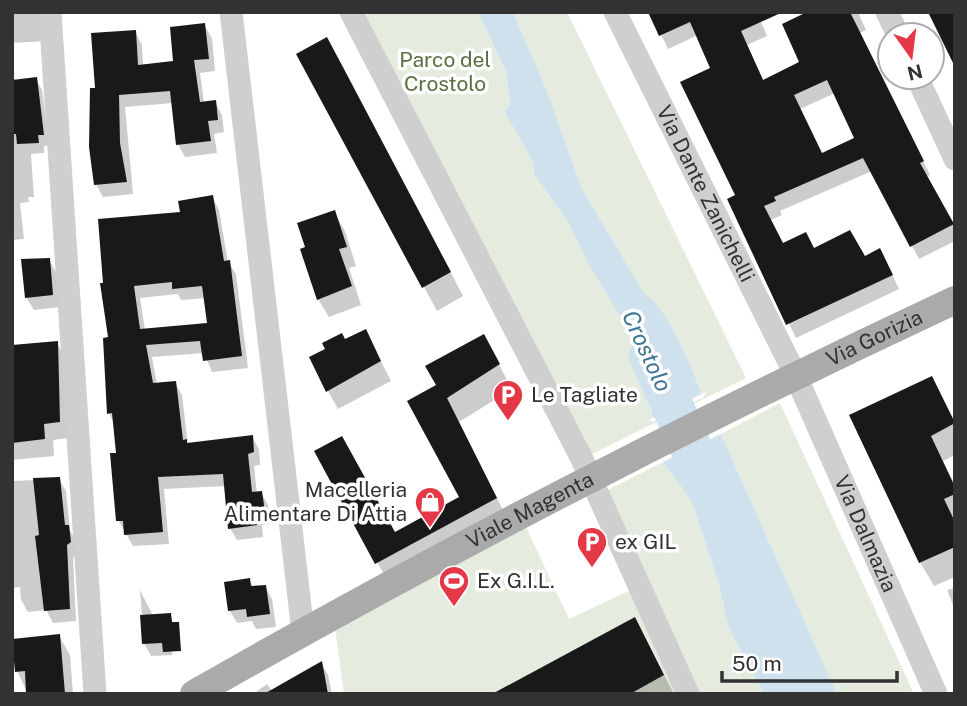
<svg xmlns="http://www.w3.org/2000/svg" width="967" height="706" viewBox="0 0 967 706" font-family="'Public Sans',sans-serif">
  <rect width="100%" height="100%" fill="#fff"/>
  <!-- green -->
  <g fill="#e5ebde">
    <path d="M351 12H478L506 72 510 105 504 111 534 164V174L566 219 589 265 632 336 655 384 653 418 702 394C691 367 669 308 644 293L582 189 547 91 513 12H567L746 378 582 459Z"/>
    <polygon points="780,403 914,694 837,694 721,434"/>
    <polygon points="663,462 692,502 719,585 729,629 764,694 344,694 333,613 520,514 569,619 639,586 598,495"/>
  </g>
  <!-- water -->
  <g fill="#cee1ed">
    <path d="M478 12H513L547 91 582 189 644 293C669 308 691 367 702 394L652 418 655 384 632 336 589 265 566 219 534 174V164L504 111 510 105 506 72Z"/>
    <polygon points="721,434 837,694 764,694 729,629 719,585 692,502 663,462"/>
  </g>
  <!-- pier -->
  <polygon fill="#fff" points="706,392 704,397 653,422 649,420"/>
  <!-- shadow -->
  <g fill="#0003" fill-rule="evenodd">
    <polygon points="12,12 44,12 47,41 12,43"/>
    <path d="M650 12H757L767 36 747 45 764 81 801 63 812 12H858L866 30 860 33 930 175 926 177 955 228V241L919 259 872 171 780 211 782 215 771 220 783 245 887 264 899 289 796 338 729 200 737 196 713 68 698 35 668 49ZM835 93 857 139 822 155 800 109Z"/>
    <polygon points="204,25 212,38 215,71 200,73 204,103 215,102 222,115 224,132 214,134 217,153 185,157 178,144 173,103 125,107 133,194 103,197 96,184 97,90 135,32 142,45 143,66 175,62"/>
    <polygon points="298,55 341,63 463,296 437,311"/>
    <polygon points="12,75 16,81 36,79 42,90 49,146 44,146 44,153 31,154 34,197 28,197 29,202 20,203 24,239 12,240"/>
    <path d="M212 197 219 210 228 262 236 274 248 368 212 372 204 353 152 357 157 385 175 383 182 395 188 445 252 437 259 449 260 465 254 466 257 494 261 493 268 505 271 524 262 525 263 537 237 540 230 528 226 486 164 489 169 544 133 546 118 520V454L114 423 109 413 110 339 102 284 182 214ZM178 294 181 300 206 298 209 324 145 330 140 298Z"/>
    <polygon points="334,212 345,231 356,266 349,268 361,305 329,317 318,299 308,248"/>
    <polygon points="49,260 56,272 60,307 34,310 26,297"/>
    <polygon points="365,331 391,381 338,409 328,391 345,341"/>
    <polygon points="57,343 66,359 68,438 53,440 54,456 12,460 12,347"/>
    <polygon points="497,361 512,389 459,422 509,522 391,587 316,452 395,535 462,498 409,402"/>
    <polygon points="932,378 955,422 955,455 943,461 955,485 955,577 934,586 920,562"/>
    <polygon points="59,479 66,491 70,530 75,539 77,555 73,557 76,621 53,623 46,610 28,612 21,600 20,587 12,588 12,481"/>
    <polygon points="249,580 254,588 265,586 272,599 276,627 256,629 252,621 237,623 230,611"/>
    <polygon points="955,588 955,610 947,590"/>
    <polygon points="140,590 144,598 173,655 151,656 144,643"/>
    <polygon points="635,619 674,694 496,694"/>
    <polygon points="59,636 70,655 73,694 28,694 17,671"/>
    <polygon points="321,663 328,675 332,694 253,694 267,684 272,691"/>
  </g>
  <g fill="none" stroke-linecap="round" stroke-linejoin="round">
    <!-- river -->
    <polyline stroke="#cee1ed" stroke-width="42" points="650,356 714,499"/>
  </g>
  <!-- building -->
  <g fill="#191919" fill-rule="evenodd">
    <path d="M648 12H783L741 31 763 80 799 62 782 24 807 12H850L924 161 920 163 954 224 910 247 863 158 774 197 776 201 764 206 783 243 806 232 814 248 850 230 865 256 880 248 893 275 786 325 727 199 735 195 680 82 710 68 690 22 659 36ZM827 80 854 138 822 153 794 95Z"/>
    <polygon points="928,12 955,12 955,67"/>
    <polygon points="205,23 209,59 194,60 200,102 216,100 218,120 208,121 211,141 176,145 170,91 119,95 120,143 127,182 94,185 89,147 90,88 95,88 91,33 136,30 138,65 173,61 170,27"/>
    <polygon points="327,37 451,272 422,288 296,54"/>
    <polygon points="37,77 44,135 38,135 39,143 17,144 16,134 12,134 12,80"/>
    <path d="M213 195 224 261 230 260 242 356 203 361 200 341 146 345 153 383 176 381 183 440 187 439V443L253 435 254 452 248 454 252 492 262 491 265 512 256 513 257 525 228 529 223 474 158 477 163 532 124 535 123 521H116L110 453H116L112 413 107 414 103 338 108 337 100 283H103L98 219 180 212 178 201ZM172 282V289L202 286 207 323 140 329 134 286Z"/>
    <polygon points="335,210 347,247 339,249 352,286 317,300 300,249 305,247 297,223"/>
    <polygon points="50,258 53,295 25,298 21,259"/>
    <polygon points="366,329 381,361 326,392 309,357 325,349 322,343 342,333 345,339"/>
    <polygon points="484,334 500,364 447,398 497,498 375,564 314,451 342,436 395,532 459,497 407,401 436,385 425,366"/>
    <polygon points="58,341 60,422 44,424 45,439 12,443 12,345"/>
    <polygon points="932,376 955,423 931,436 955,487 955,494 944,499 955,522 955,547 919,563 849,415"/>
    <polygon points="60,477 65,525 69,525 71,542 67,545 70,609 44,611 35,536 39,535 33,478"/>
    <polygon points="250,578 251,586 266,585 270,614 247,617 246,609 228,611 224,582"/>
    <polygon points="171,613 172,622 179,622 181,651 163,652 162,643 142,644 140,615"/>
    <polygon points="635,617 664,675 630,694 492,694"/>
    <polygon points="60,634 65,694 26,694 25,671 15,672 12,639"/>
    <polygon points="322,661 328,694 264,694"/>
  </g>
  <g fill="none" stroke-linecap="round" stroke-linejoin="round">
    <!-- minor -->
    <g stroke="#cfcfcf" stroke-width="23">
      <polyline points="50,12 95,694"/>
      <polyline points="231,12 303,632"/>
      <polyline points="351,12 582,459 688,694"/>
      <path id="s1" d="M615 12 795 374 936 694"/>
      <polyline points="887,12 898,35"/>
      <polyline points="917,77 955,159"/>
    </g>
    <!-- major -->
    <path stroke="#aaa" stroke-width="28" id="s2" d="M194 694C442 552 696 421 955 300"/>
  </g>
  <!-- icons -->
  <defs>
    <g id="parking-pin" transform="scale(1.575)"><path d="M0 17L-7.5 6A9.5 9.5 0 1 1 7.5 6Z" fill="#e53846" stroke="#fff"/><path d="M-3.5-5.5H1a3.5 3.5 0 0 1 0 7H-1V5.5H-3.5ZM-1-3.4V-.6H.8a1.4 1.4 0 0 0 0-2.8Z" fill="#fff"/></g>
    <g id="shop-pin" transform="scale(1.575)"><path d="M0 17L-7.5 6A9.5 9.5 0 1 1 7.5 6Z" fill="#e53846" stroke="#fff"/><path d="M-5-2.5h2.3a2.7 3.5 0 0 1 5.4 0H5L5.5 6h-11ZM-1.5-2.5h3a1.5 2.3 0 0 0-3 0Z" fill="#fff"/></g>
    <g id="stadium-pin" transform="scale(1.575)"><path d="M0 17L-7.5 6A9.5 9.5 0 1 1 7.5 6Z" fill="#e53846" stroke="#fff"/><path d="M0-5a6.5 5 0 1 0 0 10a6.5 5 0 1 0 0-10ZM-3.5-1.8h7v3.6h-7Z" fill="#fff"/></g>
  </defs>
  <g fill-rule="evenodd">
    <use href="#parking-pin" x="508" y="395"/>
    <use href="#shop-pin" x="430" y="502"/>
    <use href="#parking-pin" x="592" y="542"/>
    <use href="#stadium-pin" x="454" y="581"/>
  </g>
  <g text-anchor="middle" stroke-width="7" stroke-linejoin="round" paint-order="stroke">
    <!-- park labels -->
    <g font-size="21" fill="#566f3f" stroke="#fff">
      <text x="445" y="67">Parco del<tspan x="445" dy="24">Crostolo</tspan></text>
    </g>
    <!-- street labels -->
    <g font-size="21" fill="#323232" stroke="#fff">
      <text dy="7" stroke="none"><textPath href="#s1" startOffset="203">Via Dante Zanichelli</textPath></text>
      <text dy="7" stroke="none"><textPath href="#s2" startOffset="768">Via Gorizia</textPath></text>
      <text dy="7" stroke="none"><textPath href="#s2" startOffset="383">Viale Magenta</textPath></text>
      <text dy="7" stroke="none"><textPath href="#s1" startOffset="579">Via Dalmazia</textPath></text>
    </g>
    <!-- poi labels -->
    <g font-size="21" fill="#323232" stroke="#fff" text-anchor="start">
      <text x="531" y="402">Le Tagliate</text>
      <text x="407" y="497" text-anchor="end">Macelleria<tspan x="407" dy="24">Alimentare Di Attia</tspan></text>
      <text x="615" y="549">ex GIL</text>
      <text x="477" y="588">Ex G.I.L.</text>
    </g>
    <!-- water labels -->
    <g font-size="23" font-style="italic" fill="#3f7596" stroke="#fff">
      <text transform="translate(647 351) rotate(65)" y="8">Crostolo</text>
    </g>
  </g>
  <!-- border -->
  <rect width="967" height="706" fill="none" stroke="#323232" stroke-width="28"/>
  <!-- north arrow -->
  <g transform="translate(911 56) rotate(166)"><circle r="33" fill="#ffffff" stroke="#adadad" stroke-width="2"/>
  <path d="M0-5L12 26L0 18L-12 26Z" fill="#e53846"/>
  <text y="-10" font-size="19" font-weight="bold" text-anchor="middle" fill="#323232">N</text>
  </g>
  <!-- scale -->
  <path d="M722 671v10h175v-10" fill="none" stroke="#323232" stroke-width="3.5"/>
  <text x="732" y="671" font-size="21" fill="#323232" stroke="#ffffff" stroke-width="5" paint-order="stroke">50 m</text>
</svg>
